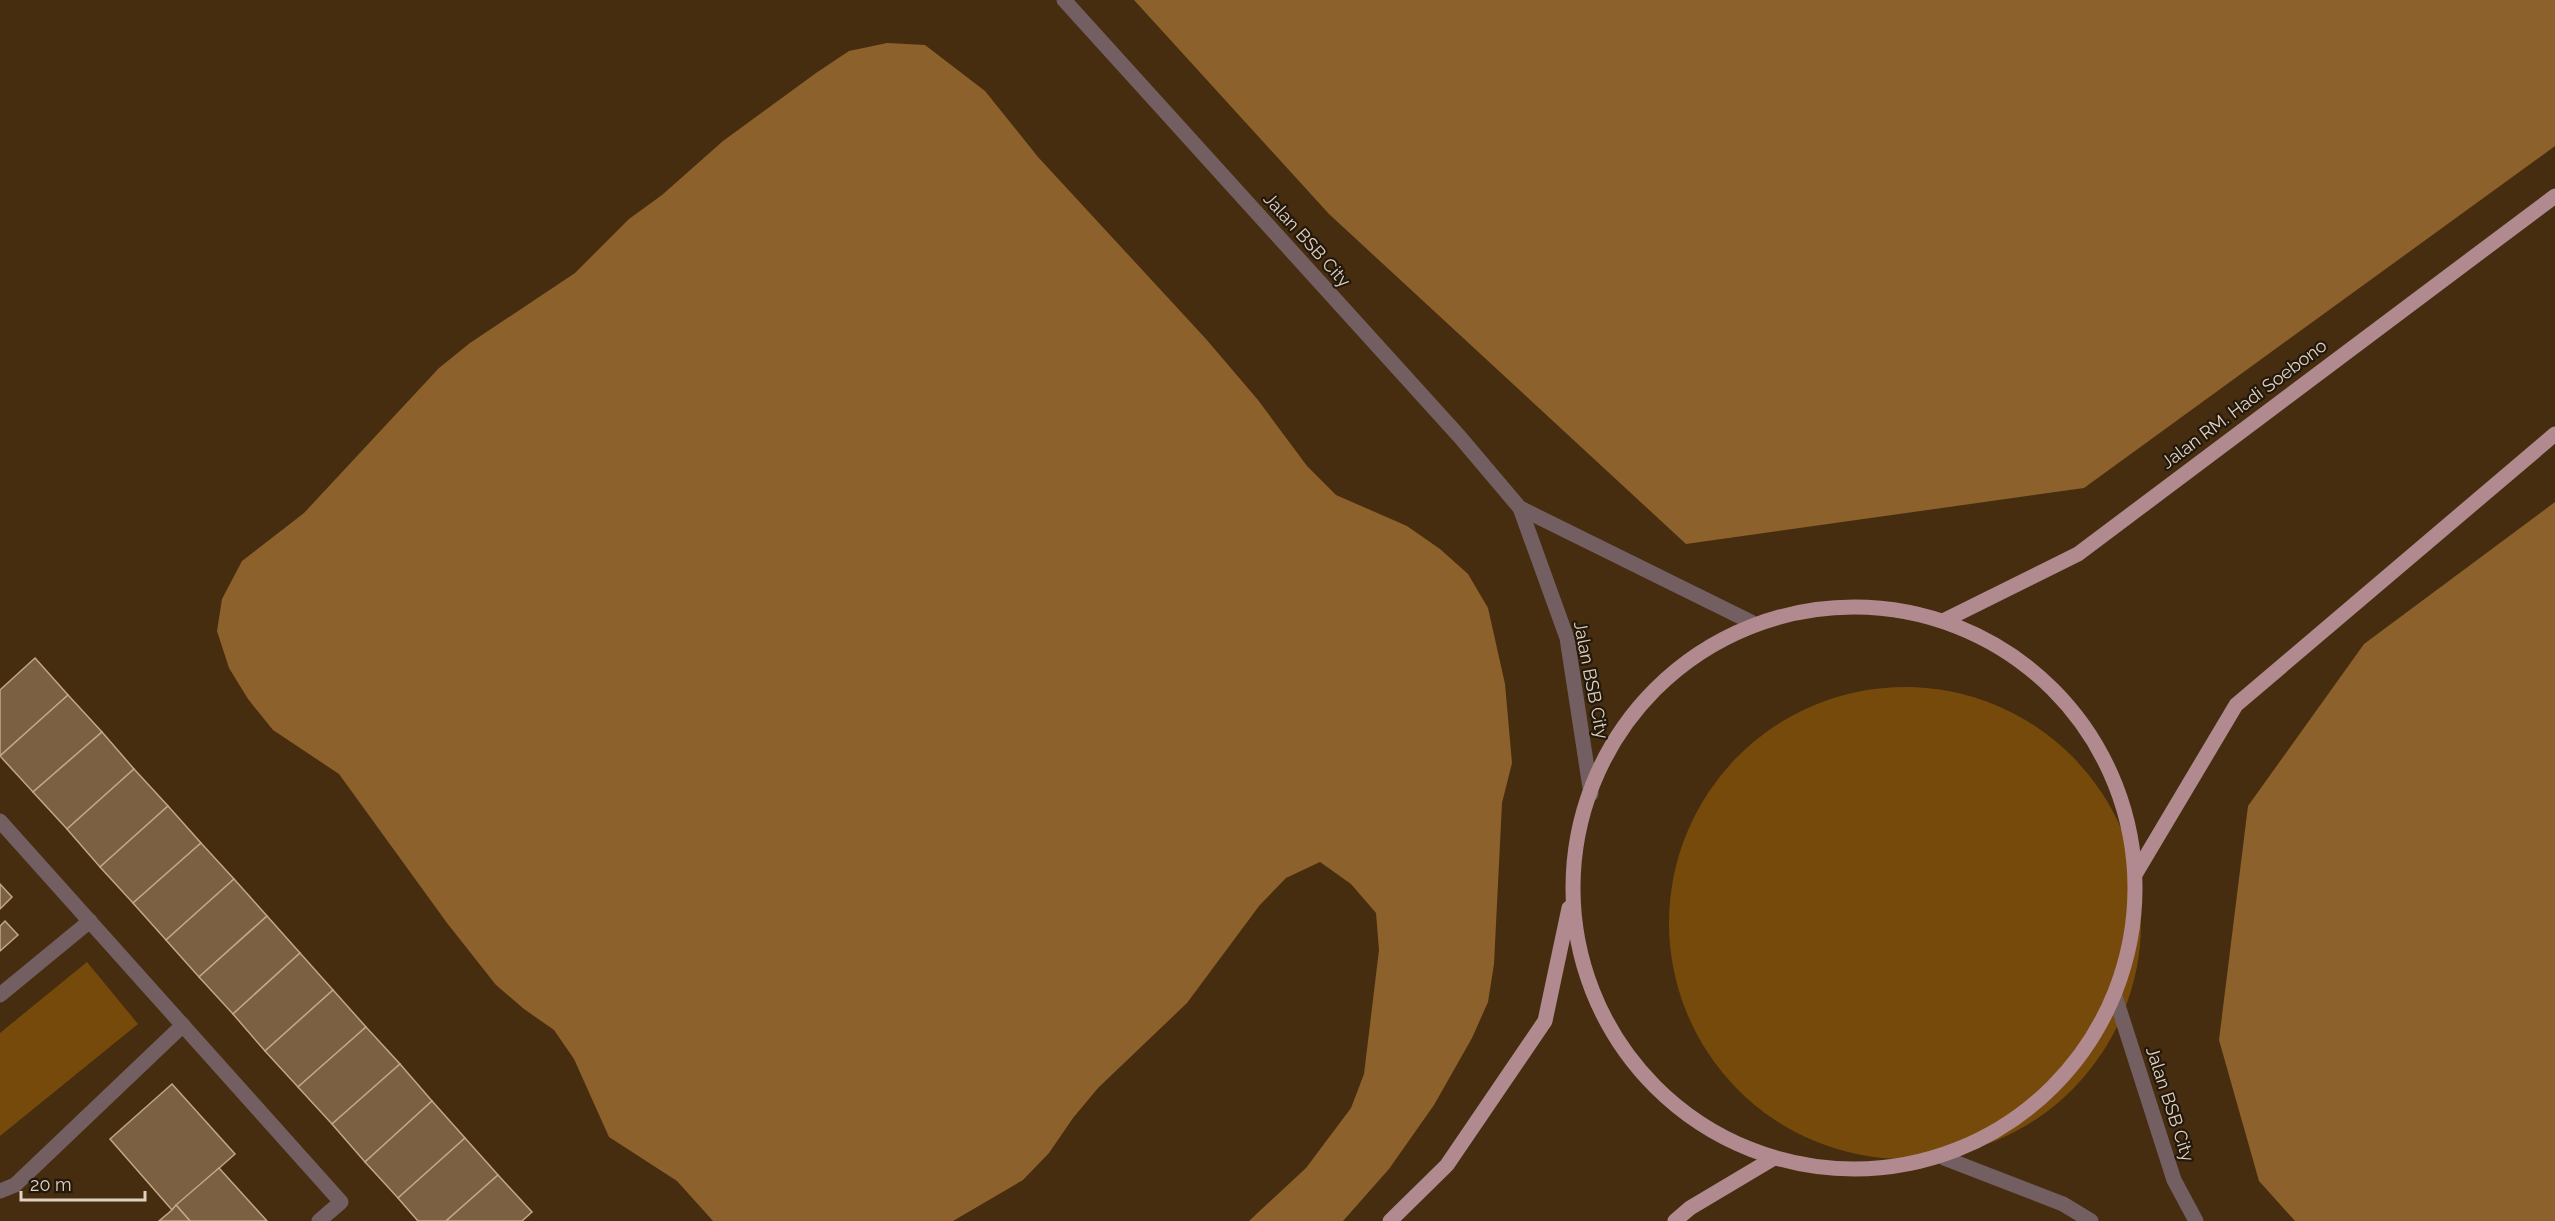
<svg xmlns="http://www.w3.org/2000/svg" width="2555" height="1221" viewBox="0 0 2555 1221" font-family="Raleway,sans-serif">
  <rect width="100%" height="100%" fill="#462d0f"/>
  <!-- green -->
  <g fill="#764a0b">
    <circle cx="1905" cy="923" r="236"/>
    <polygon points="87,962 138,1024 0,1136 0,1033"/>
  </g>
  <!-- forest -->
  <g fill="#8d612c">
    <polygon points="1134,0 2555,0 2555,146 2084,488 1686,544 1329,214"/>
    <polygon points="887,43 925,45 985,91 1038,157 1206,339 1258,400 1307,466 1336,495 1407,526 1440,549 1468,574 1488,608 1505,684 1512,763 1502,803 1494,964 1488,1002 1472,1038 1434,1105 1389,1169 1343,1221 1249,1221 1306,1168 1351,1108 1364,1074 1379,950 1376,913 1351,884 1320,862 1286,878 1259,906 1187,1003 1098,1088 1073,1118 1049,1153 1023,1180 953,1221 713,1221 677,1181 609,1137 574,1059 554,1030 524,1009 496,985 447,923 339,774 273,730 248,699 229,668 217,631 222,599 242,561 304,513 439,368 470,343 575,273 629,219 662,195 723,141 816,73 849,51"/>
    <polygon points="2555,502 2555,1221 2295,1221 2259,1181 2219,1040 2248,806 2364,644"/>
  </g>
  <!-- building -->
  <g fill="#7b6042" stroke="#c4a686" stroke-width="1.5">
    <polygon points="35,658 68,695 0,756 0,690"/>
    <polygon points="68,695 102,732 33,792 0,756"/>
    <polygon points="102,732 134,769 67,829 33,792"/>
    <polygon points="134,769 168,806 100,867 67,829"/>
    <polygon points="168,806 201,843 133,903 100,867"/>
    <polygon points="201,843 234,879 166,940 133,903"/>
    <polygon points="234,879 267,916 199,977 166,940"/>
    <polygon points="0,884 12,897 0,909"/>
    <polygon points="267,916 300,953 233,1014 199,977"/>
    <polygon points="5,921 18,935 0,951 0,926"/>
    <polygon points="300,953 333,990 265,1051 233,1014"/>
    <polygon points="333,990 366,1027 298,1087 265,1051"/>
    <polygon points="366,1027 400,1064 332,1124 298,1087"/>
    <polygon points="400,1064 432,1101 365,1162 332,1124"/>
    <polygon points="172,1084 235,1154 172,1210 110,1139"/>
    <polygon points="432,1101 465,1138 398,1198 365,1162"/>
    <polygon points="465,1138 498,1175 446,1221 418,1221 398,1198"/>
    <polygon points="219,1168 267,1221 190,1221 176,1205"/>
    <polygon points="498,1175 532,1212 522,1221 446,1221"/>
    <polygon points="176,1205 190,1221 159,1221 172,1210"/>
  </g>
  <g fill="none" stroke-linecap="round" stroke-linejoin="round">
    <!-- minor -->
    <g stroke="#735f62" stroke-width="15">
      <polyline points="1064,0 1459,436 1520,508 1567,638 1591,794"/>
      <polyline points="1520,508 1751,622"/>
      <polyline points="0,821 341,1202 319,1221"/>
      <polyline points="0,995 90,921"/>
      <polyline points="2115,996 2174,1180 2196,1221"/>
      <polyline points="1944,1158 2063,1204 2091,1221"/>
      <polyline points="0,1191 15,1185 183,1025"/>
    </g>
    <!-- primary -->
    <g stroke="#b08a8f" stroke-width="15">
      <circle cx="1854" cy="888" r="281"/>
      <polyline points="1943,621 2078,554 2555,196"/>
      <polyline points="2136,873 2236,705 2555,434"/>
      <polyline points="1390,1221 1447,1165 1545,1021 1569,908"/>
      <polyline points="1675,1221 1690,1208 1774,1158"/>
    </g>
  </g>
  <g text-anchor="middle" stroke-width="4.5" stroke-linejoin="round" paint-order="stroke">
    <!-- street labels -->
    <g font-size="18" fill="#e0d1c0" stroke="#23180c">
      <text transform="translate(1307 240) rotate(48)" y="6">Jalan BSB City</text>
      <text transform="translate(2244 404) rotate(-37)" y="6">Jalan RM. Hadi Soebono</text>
      <text transform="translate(1591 680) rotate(79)" y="6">Jalan BSB City</text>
      <text transform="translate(2170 1104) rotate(72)" y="6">Jalan BSB City</text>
    </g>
  </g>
  <!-- scale -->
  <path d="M21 1191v9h124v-9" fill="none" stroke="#e0d1c0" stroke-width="3"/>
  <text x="30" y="1191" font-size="18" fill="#e0d1c0" stroke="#23180c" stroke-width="4.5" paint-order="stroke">20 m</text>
</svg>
